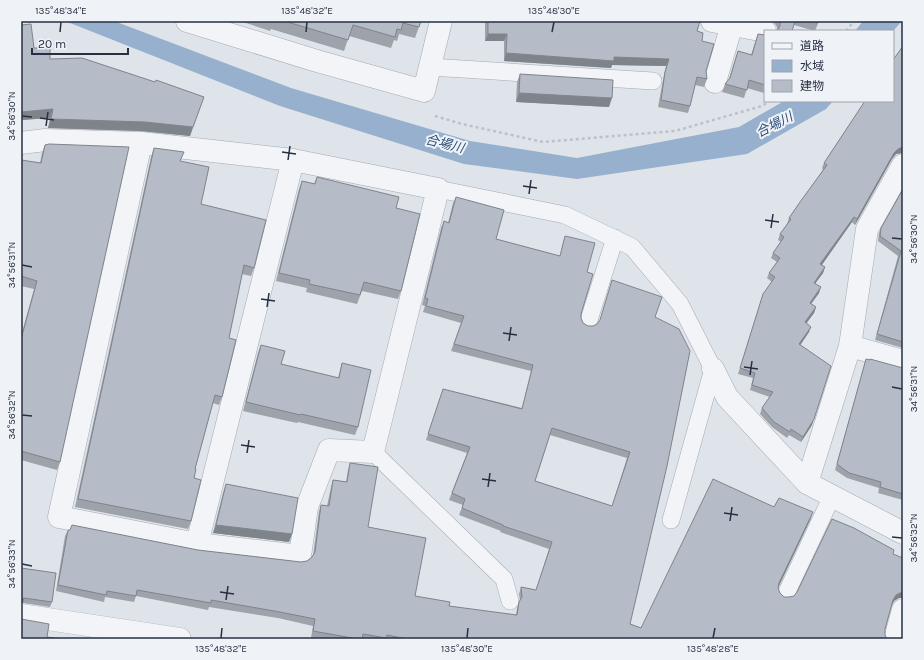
<svg xmlns="http://www.w3.org/2000/svg" width="924" height="660" viewBox="0 0 924 660" font-family="Karla,'Noto Sans JP',sans-serif">
  <rect width="100%" height="100%" fill="#dfe3ea"/>
  <!-- water -->
  <g fill="#96b0cd">
    <polygon points="65,21 114,21 291,88 470,141 577,158 739,127 784,101 833,101 826,109 747,154 577,179 464,164 280,106"/>
    <polygon points="863,21 902,21 893,31 855,31"/>
  </g>
  <g fill="none" stroke-linecap="round" stroke-linejoin="round">
    <!-- lane casing -->
    <g stroke="#a4aab4" stroke-width="18">
      <g id="lane">
        <polyline points="430,67 653,81"/>
        <polyline points="438,189 565,215 632,247 680,304 713,369 671,520"/>
        <polyline points="588,323 615,238"/>
        <polyline points="373,452 504,579 510,601"/>
        <polyline points="786,594 832,496"/>
      </g>
    </g>
    <!-- street casing -->
    <g stroke="#a4aab4" stroke-width="23">
      <g id="street">
        <polyline points="187,21 317,61 424,91 441,21"/>
        <polyline points="712,21 765,31"/>
        <polyline points="715,82 733,21"/>
        <polyline points="21,143 45,140 141,143 293,160 438,189 373,452 329,450 307,507 300,556 197,544 293,160"/>
        <polyline points="141,143 59,517 197,544"/>
        <polyline points="850,346 903,361"/>
        <polyline points="713,369 727,397 807,483 903,533"/>
        <polyline points="807,483 850,346 867,229 903,165"/>
        <polyline points="21,615 180,639"/>
        <polyline points="895,639 903,610"/>
      </g>
    </g>
    <!-- path -->
    <g stroke="#bdc1c9" stroke-width="2.5" stroke-dasharray="3 3" stroke-linecap="butt">
      <polyline points="846,31 854,21"/>
      <polyline points="435,116 462,124 543,142 675,131 762,106 769,101"/>
    </g>
    <!-- lane -->
    <use href="#lane" stroke="#f2f4f8" stroke-width="17"/>
    <!-- street -->
    <use href="#street" stroke="#f2f4f8" stroke-width="22"/>
  </g>
  <!-- wall -->
  <g fill="#9da2ab" fill-rule="evenodd">
    <polygon points="240,21 421,21 415,38 399,34 397,41 394,40 391,48 349,36 344,51 271,29 270,31"/>
    <polygon points="485,21 700,21 697,31 702,41 707,79 704,87 695,85 690,106 688,113 658,107 663,80 666,66 612,65 611,68 504,61 504,41 485,41"/>
    <polygon points="772,21 819,21 815,31 794,25 777,31 777,27 773,21"/>
    <polygon points="21,25 34,48 50,59 155,82 204,97 190,136 141,131 48,128 50,118 21,120"/>
    <polygon points="758,34 765,35 765,89 764,93 747,88 744,98 722,92 725,84 729,79 738,51 751,55"/>
    <polygon points="903,46 903,153 896,154 892,159 855,225 852,222 822,265 825,267 823,273 815,283 819,293 811,304 816,307 814,313 806,323 809,332 800,345 812,425 801,442 789,435 787,438 772,427 760,414 762,408 770,397 750,390 753,378 738,374 763,294 772,282 767,278 769,273 777,262 771,258 773,253 781,242 778,240 780,234 787,224 789,218 823,170 822,168 824,163"/>
    <polygon points="520,74 609,107 516,102 517,82"/>
    <polygon points="45,145 60,462 57,470 21,460 21,336 34,289 21,286 21,160 40,163 42,153"/>
    <polygon points="154,148 180,161 201,204 254,268 251,276 242,274 229,338 222,397 219,405 213,403 195,469 191,521 188,529 75,507 151,157"/>
    <polygon points="317,177 396,208 401,291 398,299 362,291 357,304 306,292 307,288 276,281 299,189 302,181 314,184"/>
    <polygon points="903,189 903,348 875,340 898,256 878,241 879,233 881,228"/>
    <path d="M456 197 496 239 560 256 565 236 587 272 581 318 583 323 588 326H593L655 317 630 624 641 628 774 507 811 518 779 586 778 588 780 593 784 597H789L794 596 893 554 899 598 894 601 892 605 885 629V635L887 639H317L311 638 313 626 278 618 209 607 208 610 136 596 134 602 105 597 104 602 56 591 65 536 68 530H70L72 525 198 550 301 562 307 561 312 557 313 556 319 511 321 505 327 506 331 487 333 480 346 482 348 470 350 463 368 527 415 596 449 606 516 615 517 608 520 601 519 594 521 587 536 590 549 549 500 532 501 531 459 515 463 505 449 500 467 453 426 440 443 389 522 408 531 371 451 351 461 323 423 312 425 306 422 305 441 228 444 221 448 223 453 203ZM550 435 627 458 612 506 535 481Z"/>
    <polygon points="261,345 281,364 338,378 342,363 358,427 355,435 298,422 297,423 243,411 258,353"/>
    <polygon points="866,359 903,368 903,500 878,493 879,488 847,478 835,470"/>
    <polygon points="226,484 292,534 289,542 213,533 223,493"/>
    <polygon points="21,568 52,602 50,607 23,603 21,603"/>
  </g>
  <!-- shaded-wall -->
  <g fill="#7f848b">
    <polygon points="488,34 507,34 504,41 485,41"/>
    <polygon points="506,53 614,57 669,59 666,66 612,65 611,68 504,61"/>
    <polygon points="519,93 612,98 609,107 516,102"/>
    <polygon points="53,109 50,118 21,120 21,112"/>
    <polygon points="51,119 145,122 193,127 190,136 141,131 48,128"/>
    <polygon points="903,147 902,153 896,154 892,159 855,225 857,219 894,153 898,149"/>
    <polygon points="854,217 852,222 818,270 820,264"/>
    <polygon points="825,267 823,273 812,288 814,283"/>
    <polygon points="821,287 819,293 808,308 810,303"/>
    <polygon points="816,307 814,313 803,328 805,322"/>
    <polygon points="811,327 809,332 797,350 799,344"/>
    <polygon points="814,419 812,425 801,442 803,437"/>
    <polygon points="813,512 811,518 777,590 779,583"/>
    <polygon points="216,525 292,534 289,542 213,533"/>
    <polygon points="902,592 903,592 903,598 899,598 894,601 891,607 893,600 896,595"/>
    <polygon points="24,598 23,603 21,603 21,599"/>
  </g>
  <!-- building -->
  <g fill="#b6bcc7" stroke="#7f848b" fill-rule="evenodd">
    <polygon points="284,21 421,21 419,27 403,23 401,30 397,29 395,37 353,25 348,40"/>
    <polygon points="488,21 700,21 697,31 703,33 702,41 714,44 706,71 707,79 697,77 690,106 661,100 665,72 669,59 614,57 614,61 506,53 507,34 488,34"/>
    <polygon points="780,21 795,21 792,31 777,31 780,26"/>
    <polygon points="811,21 819,21 818,23"/>
    <polygon points="31,24 34,48 50,48 50,59 82,58 155,82 156,80 204,97 193,127 145,122 51,119 53,109 21,112 21,25"/>
    <polygon points="758,34 765,35 765,85 749,80 747,90 725,84 730,78 738,51 752,55"/>
    <polygon points="903,46 903,147 898,149 894,153 857,219 854,217 820,264 825,267 814,283 821,287 810,303 816,307 805,322 811,327 799,344 831,366 814,419 803,437 791,429 790,432 774,422 762,408 773,392 752,385 755,373 740,368 763,294 775,277 769,273 780,258 773,253 784,237 780,234 791,219 789,218 800,202 827,165 824,163 865,101 893,101 893,60"/>
    <polygon points="520,74 613,80 612,98 519,93"/>
    <polygon points="49,144 129,147 60,462 21,451 21,339 37,281 21,276 21,160 41,163 45,145"/>
    <polygon points="154,148 184,152 180,161 209,167 201,204 266,220 254,268 244,265 229,338 236,340 222,397 215,395 195,469 196,469 194,478 201,480 191,521 78,499"/>
    <polygon points="317,177 399,197 396,208 420,214 401,291 364,282 360,295 309,284 310,280 279,273 302,181 315,184"/>
    <polygon points="903,189 903,342 877,334 901,251 880,236 881,228"/>
    <path d="M456 197 504 210 496 239 560 256 565 236 595 243 587 272 593 274 581 314V318L583 323 588 326H593L597 324 600 320 612 280 662 297 655 317 679 329 690 351 667 466 630 624 641 628 713 479 774 507 779 498 813 512 779 583 778 588 780 593 784 597H789L794 596 797 592 832 519 854 528 894 550 893 554 903 558V592H902L896 595 893 600 885 629V635L887 639H407L387 635 386 638 363 634 362 639H358L313 631 315 619 280 612 211 600V603L137 590 136 596 107 591 106 595 58 585 68 530H70L72 525 198 550 301 562 307 561 312 557 315 552 321 505 329 506 333 480 347 482 350 463 378 467 368 527 426 538 415 596 450 602 449 606 517 615 519 602 522 597 521 587 536 590 552 542 503 526V525L462 508 465 499 452 493 470 447 428 434 443 389 522 409 533 365 454 344 464 316 426 306 428 299 425 298 444 221 449 223ZM552 428 630 452 612 506 535 481Z"/>
    <polygon points="261,345 285,351 281,364 339,378 342,363 371,370 358,427 301,414 300,415 246,402"/>
    <polygon points="866,359 870,360 870,359 903,368 903,494 880,487 881,482 849,473 837,464"/>
    <polygon points="226,484 298,498 292,534 216,525"/>
    <polygon points="21,568 56,573 52,602 24,598 21,599"/>
    <polygon points="21,619 49,624 47,637 64,639 21,639"/>
  </g>
  <!-- ticks -->
  <path fill="none" stroke="#263042" stroke-width="1.5" d="M60 32 61 22M306 32 307 22M552 32 554 22M22 116 32 117M40 118 54 120M46 126 48 112M282 152 296 154M288 160 290 146M523 186 537 188M529 194 531 180M765 220 779 222M771 228 773 214M892 238 902 239M22 265 32 267M261 299 275 301M267 307 269 293M503 333 517 335M509 341 511 327M744 367 758 369M750 375 752 361M892 387 902 389M22 415 32 416M241 445 255 447M247 453 249 440M482 479 496 481M488 487 490 473M724 513 738 515M730 521 732 507M892 537 902 538M22 564 32 566M220 592 234 594M226 600 228 586M221 638 222 628M467 638 468 628M713 638 715 628"/>
  <g text-anchor="middle" stroke-width="4" stroke-linejoin="round" paint-order="stroke">
    <!-- water labels -->
    <g font-size="13" font-style="italic" fill="#2c4e7a" stroke="#eff2f7">
      <text transform="translate(774 124) rotate(-27)" y="5">合場川</text>
      <text transform="translate(445 143) rotate(14)" y="5">合場川</text>
    </g>
  </g>
  <!-- border -->
  <rect width="924" height="660" fill="none" stroke="#eff2f7" stroke-width="44"/>
  <!-- legend -->
  <rect x="764" y="30" width="130" height="72" fill="#eff2f7" stroke="#9fa4af"/>
  <rect x="772" y="43" width="20" height="6" fill="#f2f4f8" stroke="#9fa4af"/>
  <text x="800" y="50" font-size="12" fill="#263042">道路</text>
  <rect x="772" y="60" width="20" height="12" fill="#96b0cd" stroke="#9fa4af"/>
  <text x="800" y="70" font-size="12" fill="#263042">水域</text>
  <rect x="772" y="80" width="20" height="12" fill="#b6bcc7" stroke="#9fa4af"/>
  <text x="800" y="90" font-size="12" fill="#263042">建物</text>
  <!-- scale -->
  <path d="M32 48v6h96v-6" fill="none" stroke="#263042" stroke-width="2"/>
  <text x="38" y="48" font-size="12" fill="#263042" stroke="#eff2f7" stroke-width="3" paint-order="stroke">20 m</text>
  <rect x="22" y="22" width="880" height="616" fill="none" stroke="#263042" stroke-width="1.5"/>
  <g font-size="10" text-anchor="middle" fill="#263042">
    <text x="61" y="14">135°48'34"E</text>
    <text x="307" y="14">135°48'32"E</text>
    <text x="554" y="14">135°48'30"E</text>
    <text transform="translate(11 116) rotate(-90)" y="4">34°56'30"N</text>
    <text transform="translate(913 239) rotate(-90)" y="4">34°56'30"N</text>
    <text transform="translate(11 265) rotate(-90)" y="4">34°56'31"N</text>
    <text transform="translate(913 389) rotate(-90)" y="4">34°56'31"N</text>
    <text transform="translate(11 415) rotate(-90)" y="4">34°56'32"N</text>
    <text transform="translate(913 538) rotate(-90)" y="4">34°56'32"N</text>
    <text transform="translate(11 564) rotate(-90)" y="4">34°56'33"N</text>
    <text x="221" y="652">135°48'32"E</text>
    <text x="467" y="652">135°48'30"E</text>
    <text x="713" y="652">135°48'28"E</text>
  </g>
</svg>
